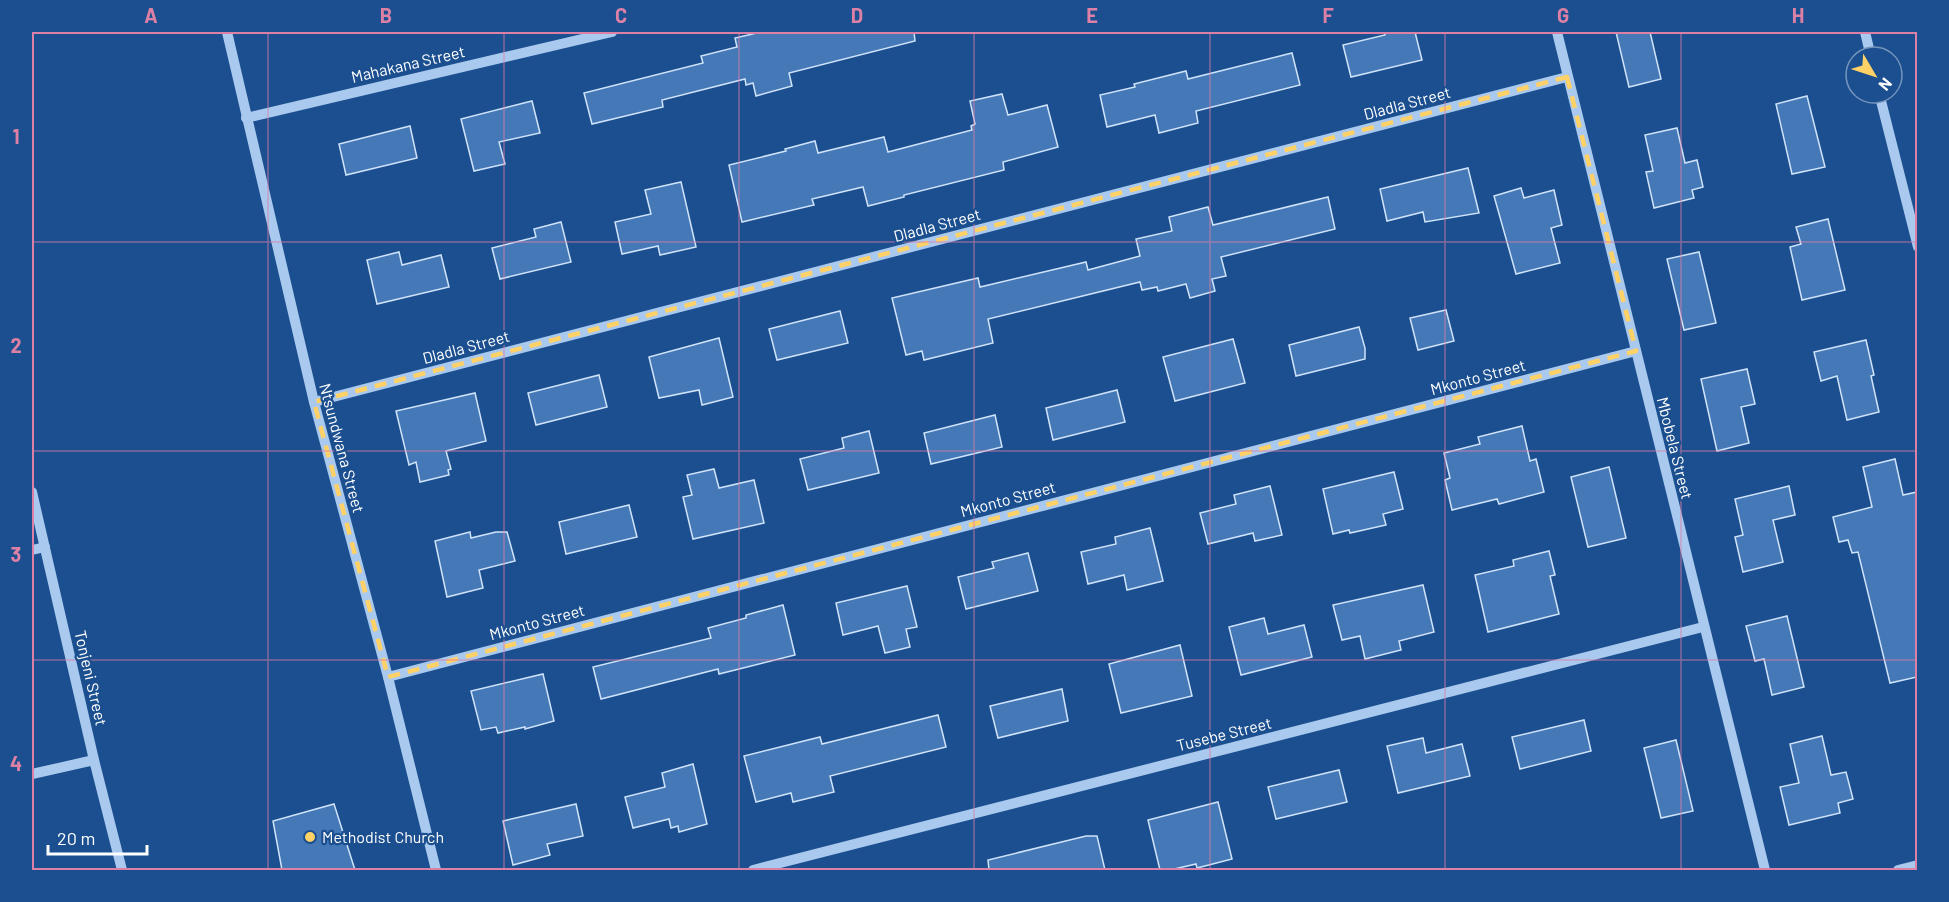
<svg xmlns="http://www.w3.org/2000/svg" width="1949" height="902" viewBox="0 0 1949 902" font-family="Barlow,sans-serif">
  <rect width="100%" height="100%" fill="#1b4f8f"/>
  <!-- building -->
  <g fill="#4478b7" stroke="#cfe3fa" stroke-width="1.5">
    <polygon points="761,32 914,32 915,41 789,73 792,86 756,96 753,83 746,85 745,79 662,100 663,107 592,124 584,93 703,63 701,56 737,47 735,38"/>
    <polygon points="1385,32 1415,32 1422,60 1351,77 1343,45 1385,35"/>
    <polygon points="1616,32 1650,32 1661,79 1629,87"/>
    <polygon points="1292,53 1300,85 1196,111 1198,123 1159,133 1155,115 1107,127 1100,95 1135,87 1134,84 1186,71 1188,79"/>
    <polygon points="1002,94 1008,115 1047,105 1058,147 1003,162 1004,170 904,195 904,197 868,206 863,187 812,199 814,205 742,222 729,165 786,151 785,149 815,141 818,153 884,137 888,152 972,130 971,126 975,124 970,101"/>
    <polygon points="1807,96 1825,167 1792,174 1776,104"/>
    <polygon points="532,101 540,133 499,142 505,164 474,171 461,119"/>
    <polygon points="410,126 417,158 346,175 339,144"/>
    <polygon points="1677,128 1685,163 1697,160 1703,187 1692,190 1694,198 1654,208 1646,172 1653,171 1645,135"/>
    <polygon points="1468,168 1479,213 1425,222 1423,212 1387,221 1380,189"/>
    <polygon points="681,182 696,247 660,255 658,246 622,254 615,222 651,214 645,190"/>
    <polygon points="1521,188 1524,198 1554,190 1562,225 1551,228 1560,263 1516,274 1494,196"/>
    <polygon points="1328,197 1335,229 1221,257 1226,276 1212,279 1215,291 1190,298 1186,284 1158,291 1157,287 1142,290 1140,282 988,319 993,343 924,360 922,351 906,355 892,298 978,278 980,287 1086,262 1088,270 1140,256 1136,239 1172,231 1169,217 1208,207 1213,225"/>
    <polygon points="1828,219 1845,290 1802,300 1790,247 1801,244 1796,227"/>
    <polygon points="561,222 571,262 500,279 492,248 536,237 534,229"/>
    <polygon points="399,252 402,265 441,255 449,287 377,304 367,260"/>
    <polygon points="1699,252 1716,323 1684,330 1667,259"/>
    <polygon points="1446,310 1454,341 1418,350 1410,318"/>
    <polygon points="840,311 848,343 777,360 769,329"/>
    <polygon points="1359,327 1365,348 1365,359 1296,376 1289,345"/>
    <polygon points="719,338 733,397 702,405 699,390 659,398 649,357"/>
    <polygon points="1233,339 1245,383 1175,401 1163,357"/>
    <polygon points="1866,340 1874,375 1871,376 1879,412 1847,420 1837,376 1821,381 1814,352"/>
    <polygon points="1747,369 1755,404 1741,407 1749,443 1717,451 1701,379"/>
    <polygon points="599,375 607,407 536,425 528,393"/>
    <polygon points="1117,390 1125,422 1053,440 1046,408"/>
    <polygon points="475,393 486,441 446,451 451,469 448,470 449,475 420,482 416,462 409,465 396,411"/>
    <polygon points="995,415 1002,447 931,464 924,433"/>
    <polygon points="1522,426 1530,461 1536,459 1544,492 1499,504 1497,499 1452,510 1445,480 1450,478 1444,453 1480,444 1478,437"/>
    <polygon points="869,431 879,473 808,490 800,459 844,448 842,438"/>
    <polygon points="1895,459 1903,495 1917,492 1917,677 1890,683 1858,552 1852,553 1848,540 1839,542 1833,517 1872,507 1863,467"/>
    <polygon points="1609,467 1626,538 1588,547 1571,477"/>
    <polygon points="714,469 719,488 754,480 764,523 693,539 683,497 692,495 687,475"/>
    <polygon points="1394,472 1403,509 1383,514 1386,525 1350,533 1349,530 1333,534 1323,489"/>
    <polygon points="1270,486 1282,535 1255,541 1253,533 1208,544 1200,513 1236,504 1234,495"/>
    <polygon points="1789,486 1795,515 1773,520 1783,562 1743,572 1735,537 1743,535 1735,499"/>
    <polygon points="629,505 637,537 566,554 559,522"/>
    <polygon points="1150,528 1163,581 1127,590 1124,575 1088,584 1081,552 1116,544 1115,537"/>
    <polygon points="470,532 471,538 496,532 507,532 515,561 479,570 483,588 447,597 435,541"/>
    <polygon points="1549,551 1555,575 1550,576 1559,614 1488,632 1475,575 1514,566 1513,560"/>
    <polygon points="1028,553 1038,591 966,609 958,577 994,568 992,562"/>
    <polygon points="1423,585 1434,632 1399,641 1401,650 1365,659 1360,636 1342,640 1333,605"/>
    <polygon points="907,586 917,627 906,629 910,647 885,653 878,626 843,635 836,603"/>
    <polygon points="783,605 795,655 719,674 718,669 601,699 593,667 711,638 708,628 746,618 746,615"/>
    <polygon points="1787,616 1804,687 1772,695 1764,659 1755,661 1746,626"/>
    <polygon points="1264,618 1268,634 1304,625 1312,657 1241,675 1229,627"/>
    <polygon points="1180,645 1192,696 1121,713 1109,664"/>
    <polygon points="543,674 554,721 525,729 525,727 498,733 496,727 481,730 471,691"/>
    <polygon points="1062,689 1068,721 998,738 990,706"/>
    <polygon points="938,715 946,747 830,776 834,792 793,802 791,793 756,802 744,756 820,737 822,744"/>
    <polygon points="1584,720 1591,751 1520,769 1512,737"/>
    <polygon points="1822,736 1831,775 1846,772 1853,799 1838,803 1840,813 1789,825 1780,787 1799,783 1790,744"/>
    <polygon points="1423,738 1426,753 1462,744 1470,776 1398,793 1387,746"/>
    <polygon points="1676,740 1693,811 1661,818 1644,748"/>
    <polygon points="693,764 707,824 679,832 678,826 671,828 669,819 633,828 625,797 665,787 662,773"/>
    <polygon points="1339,770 1347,802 1276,819 1268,787"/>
    <polygon points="1218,802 1232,859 1197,868 1196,864 1170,870 1160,870 1148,820"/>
    <polygon points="334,804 355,870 282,870 273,821"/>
    <polygon points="576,804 583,836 547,844 550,855 513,865 503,821"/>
    <polygon points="1086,836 1097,836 1105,870 989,870 988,860"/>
  </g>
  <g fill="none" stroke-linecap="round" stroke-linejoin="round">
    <!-- minor -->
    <g stroke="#a9c9ee" stroke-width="10">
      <polyline points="227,32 314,402 388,677 436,870"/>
      <polyline points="1557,32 1765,870"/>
      <polyline points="1865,32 1871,57"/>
      <polyline points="1879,93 1918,247"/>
      <polyline points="246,118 612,32"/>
      <polyline points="314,402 1567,77"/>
      <polyline points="32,492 94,760 122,870"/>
      <polyline points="32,550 45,547"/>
      <polyline points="388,677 1636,351"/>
      <polyline points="32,774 94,760"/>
      <polyline points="753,870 1703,627"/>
      <polyline points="1898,870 1918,865"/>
    </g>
  </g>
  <!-- marked area -->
  <path fill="none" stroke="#ffd166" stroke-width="4.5" stroke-dasharray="12 8" stroke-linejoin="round" d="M1567 77 1636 351 388 677 314 402Z"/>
  <!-- grid -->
  <path fill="none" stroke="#dd80a5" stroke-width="1.5" stroke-opacity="0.55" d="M268 32V870M504 32V870M739 32V870M974 32V870M1210 32V870M1445 32V870M1681 32V870M32 242H1918M32 451H1918M32 660H1918"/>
  <!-- markers -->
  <circle fill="#ffd166" stroke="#1b4f8f" stroke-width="2" cx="310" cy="837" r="6"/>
  <g text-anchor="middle" stroke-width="4.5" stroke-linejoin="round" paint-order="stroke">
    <!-- street labels -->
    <g font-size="16" fill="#fff" stroke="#1b4f8f">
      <text transform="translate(408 64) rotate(-13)" y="6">Mahakana Street</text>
      <text transform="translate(1407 103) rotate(-15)" y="6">Dladla Street</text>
      <text transform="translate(937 225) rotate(-15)" y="6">Dladla Street</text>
      <text transform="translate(466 347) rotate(-15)" y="6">Dladla Street</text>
      <text transform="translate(1478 377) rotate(-15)" y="6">Mkonto Street</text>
      <text transform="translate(342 448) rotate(75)" y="6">Ntsundwana Street</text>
      <text transform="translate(1675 448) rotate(76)" y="6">Mbobela Street</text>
      <text transform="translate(1008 499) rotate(-15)" y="6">Mkonto Street</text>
      <text transform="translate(537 622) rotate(-15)" y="6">Mkonto Street</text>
      <text transform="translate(91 678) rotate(77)" y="6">Tonjeni Street</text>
      <text transform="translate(1224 734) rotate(-14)" y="6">Tusebe Street</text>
    </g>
    <!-- poi labels -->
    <g font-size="16" fill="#fff" stroke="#1b4f8f" text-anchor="start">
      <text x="322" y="843">Methodist Church</text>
    </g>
  </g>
  <!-- border -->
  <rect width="1949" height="902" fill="none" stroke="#1b4f8f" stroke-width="66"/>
  <!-- north arrow -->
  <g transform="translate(1874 75) rotate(129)"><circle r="28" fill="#1b4f8f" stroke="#7695bc" stroke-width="1.5"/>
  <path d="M0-4.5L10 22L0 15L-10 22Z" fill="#ffd166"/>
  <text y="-9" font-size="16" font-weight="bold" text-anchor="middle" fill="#ffffff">N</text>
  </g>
  <!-- scale -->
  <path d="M48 845v9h99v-9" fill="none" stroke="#ffffff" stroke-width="3"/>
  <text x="57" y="845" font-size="18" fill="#ffffff" stroke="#1b4f8f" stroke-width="4.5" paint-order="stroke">20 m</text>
  <rect x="33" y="33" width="1883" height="836" fill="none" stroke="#dd80a5" stroke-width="2"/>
  <g font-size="20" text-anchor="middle" font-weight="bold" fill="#dd80a5">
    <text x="151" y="23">A</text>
    <text x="386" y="23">B</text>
    <text x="621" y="23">C</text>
    <text x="857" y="23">D</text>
    <text x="1092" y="23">E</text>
    <text x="1328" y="23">F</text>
    <text x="1563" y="23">G</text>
    <text x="1798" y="23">H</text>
    <text x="16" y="144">1</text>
    <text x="16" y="353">2</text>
    <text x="16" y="562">3</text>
    <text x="16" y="771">4</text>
  </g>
</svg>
